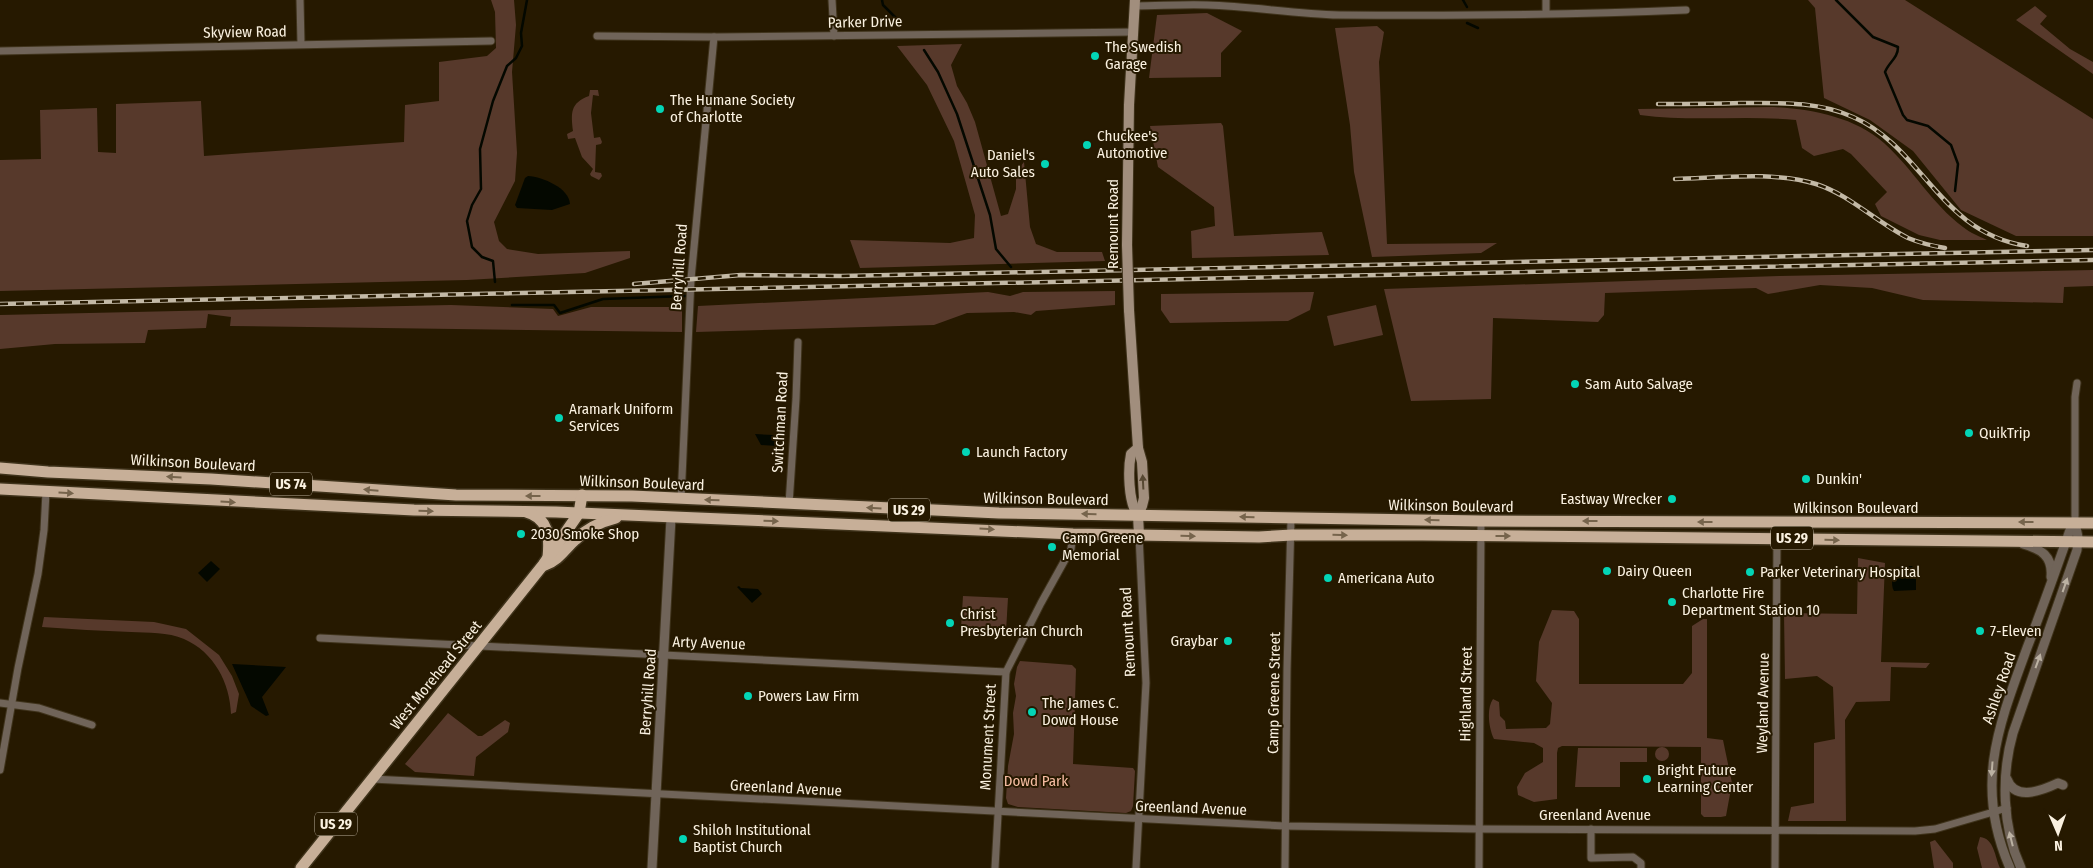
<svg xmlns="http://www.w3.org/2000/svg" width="2093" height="868" viewBox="0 0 2093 868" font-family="'Fira Sans Condensed',sans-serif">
  <rect width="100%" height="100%" fill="#261900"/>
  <!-- green -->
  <g fill="#57392b">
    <polygon points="491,0 514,0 516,25 512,72 517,153 515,181 494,222 499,241 507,249 538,254 630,251 630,258 585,273 467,280 0,291 0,160 41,159 40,110 97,108 98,152 116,153 116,104 201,101 204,156 404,142 405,105 439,101 439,62 487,56 496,48 495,12"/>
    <polygon points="1808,0 1905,0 2093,119 2093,236 2016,236 1961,210 1913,151 1870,120 1824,98 1815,8"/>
    <polygon points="2035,6 2047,16 2040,24 2070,49 2093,62 2093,74 2016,20"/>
    <polygon points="1207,13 1242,31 1221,53 1221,77 1149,78 1157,15"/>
    <polygon points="1377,26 1384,32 1379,62 1387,244 1497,243 1481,253 1372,257 1354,172 1350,125 1335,28"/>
    <polygon points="962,44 951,65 957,86 967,103 975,122 1001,216 1008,214 1016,189 1016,172 1024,162 1030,227 1036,244 1057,252 1102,252 1105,261 860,268 850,240 950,243 974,238 975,215 954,141 927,85 897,46"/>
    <path d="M590 90H598L599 96 593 95 591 113 594 138 600 137 602 142 601 144 596 145 595 172 601 173 602 176 599 180 591 176 590 174 593 169 582 157 575 138 568 139 567 134 573 131C571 113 570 103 589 96Z"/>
    <path d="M1773 107C1811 109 1855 117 1884 143 1913 169 1932 204 1963 227 1970 233 1979 236 1987 240H1940L1919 235 1881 216 1875 204 1887 192 1851 154 1843 149 1814 156 1802 148 1796 120C1744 115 1692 122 1640 115L1638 109Z"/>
    <polygon points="1221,123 1223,126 1234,236 1322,232 1329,255 1192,258 1191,231 1215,226 1214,207 1158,167 1150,126"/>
    <polygon points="2093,270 2093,286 2064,287 2063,303 1923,300 1872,288 1820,285 1768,294 1756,288 1605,293 1604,315 1598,322 1493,318 1491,399 1411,401 1384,289 1779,276"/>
    <polygon points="1115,291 1115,305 1036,311 1031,315 1014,312 967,313 934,325 696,332 698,306 988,292 1010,296 1023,292"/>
    <polygon points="1314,292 1310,310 1288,321 1170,323 1161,310 1161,294"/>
    <polygon points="451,305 553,309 558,316 591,307 682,307 682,332 230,326 231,317 208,314 206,328 148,330 145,343 55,344 0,349 0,315"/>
    <polygon points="1376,305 1383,335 1334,346 1327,316"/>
    <polygon points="1858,558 1885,563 1881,662 1930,663 1926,668 1891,667 1890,701 1856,702 1845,720 1846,821 1788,821 1791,807 1814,803 1814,743 1835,739 1833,687 1817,676 1785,679 1784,613 1857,614"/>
    <polygon points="963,596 1008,598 1006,631 961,628"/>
    <path d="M1552 610 1574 611 1579 619V684H1683L1692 673V626L1703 619H1707V738L1723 740 1732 783 1726 816 1721 817H1704L1701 814V747L1562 746 1558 748 1557 753V799L1534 802 1518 795 1517 787 1525 773 1543 762V748L1534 743 1494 739C1489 729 1486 709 1493 699L1499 702 1500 716 1505 721 1506 729 1546 728 1550 724 1552 703 1536 681 1539 642Z"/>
    <path d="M44 617 154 622 186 629 219 655 232 676 239 694 236 712 231 714C230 683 214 652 184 639 168 632 148 633 131 632 101 631 72 629 42 627Z"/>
    <polygon points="1020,661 1072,665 1076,669 1073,764 1133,768 1135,771 1133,806 1131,811 1126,813 1018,807 1008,804 1006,798 1008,766 1014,734 1013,713 1016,696 1014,684 1017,667"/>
    <polygon points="448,713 478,736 482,736 505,720 510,723 508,732 476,757 474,776 415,772 405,764"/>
    <circle cx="1662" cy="754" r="7"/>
    <polygon points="1578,748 1647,748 1647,762 1620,762 1620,787 1575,787"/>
    <path d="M1980 837C1994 838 1995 857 2000 868H1982L1977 848Z"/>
    <polygon points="1935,840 1953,863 1953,868 1934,868 1930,842"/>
  </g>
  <!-- water -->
  <g fill="#040800">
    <path d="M528 176C543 177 569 188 570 204L552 210 517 208 515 205 525 178Z"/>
    <polygon points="755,434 773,435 777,439 777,446 761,445"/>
    <polygon points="211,561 220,569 207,582 198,573"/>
    <path d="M1912 566 1916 571V590L1894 591C1890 585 1893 573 1896 567Z"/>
    <polygon points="739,586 741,588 758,589 762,594 752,603 737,587"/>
    <polygon points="232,664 286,667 262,697 269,715 266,716 251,706"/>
  </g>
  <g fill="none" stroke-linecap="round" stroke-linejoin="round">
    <!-- stream -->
    <g stroke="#040800" stroke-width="2.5">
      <polyline points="882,0 883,5 898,20"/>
      <polyline points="1463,0 1467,7"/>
      <path d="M1836 0 1873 37 1898 47C1898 58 1889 62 1885 72L1903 115 1907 120 1928 126 1951 145 1958 164 1955 191"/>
      <polyline points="1467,23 1478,28"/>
      <polyline points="924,50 938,72 957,114 990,215 996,249 1011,267"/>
      <polyline points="495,282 493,261 482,257 472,247 467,221 472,205 481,189 480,149 493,101 507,66 516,58 522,46 521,33 527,0"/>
      <polyline points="512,305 554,305 560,313 603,299 685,296"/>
    </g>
    <!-- minor casing -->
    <g stroke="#3f331b" stroke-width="9">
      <g id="minor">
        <polyline points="300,0 301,44"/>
        <polyline points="832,0 834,36"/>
        <polyline points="1546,0 1546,13"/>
        <path d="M1135 6C1159 6 1183 4 1207 5 1251 6 1294 14 1339 15 1454 16 1571 15 1686 10"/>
        <polyline points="597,36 717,37 1133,32"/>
        <polyline points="0,51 491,41"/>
        <polyline points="681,499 691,279 714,37"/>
        <polyline points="789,504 796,399 798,342"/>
        <polyline points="2075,523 2075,397 2077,383"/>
        <polyline points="320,638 1006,672"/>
        <polyline points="0,703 39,708 92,725"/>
        <polyline points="0,770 18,668 38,574 44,530 46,492"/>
        <polyline points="372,779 1285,826 1478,829 1915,831 1935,829 2007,808"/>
        <polyline points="1591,829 1591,858 1633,857 1641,863 1641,868"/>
        <polyline points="995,868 1006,672 1041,603 1071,549 1073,534"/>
        <polyline points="1136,868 1146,683 1139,535"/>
        <polyline points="1285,868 1287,670 1291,519"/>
        <polyline points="1479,868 1481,521"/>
        <polyline points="1775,868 1777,538"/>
      </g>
    </g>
    <!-- tertiary casing -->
    <g stroke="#3f331b" stroke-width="11">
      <g id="tertiary">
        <path d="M2023 544C2041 549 2053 556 2051 577"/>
        <path d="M2007 779C2015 802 2043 790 2058 783L2063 785"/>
        <polyline points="652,868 671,518"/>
        <path d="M2010 868C1974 786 1998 727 2027 648 2042 609 2056 570 2070 530L2075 523"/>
        <path d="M2021 868C2002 827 2001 775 2013 733L2077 550 2078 537 2075 523"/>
      </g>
    </g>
    <!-- secondary casing -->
    <g stroke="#3f331b" stroke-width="12">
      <g id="secondary">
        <polyline points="1127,245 1129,105 1135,0"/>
        <polyline points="1129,310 1138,448 1142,462 1144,498 1142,506 1138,515 1139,535"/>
        <path d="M1138 448 1131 454C1128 468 1128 503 1138 515"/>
      </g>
    </g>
    <!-- primary casing -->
    <g stroke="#3f331b" stroke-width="14">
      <g id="primary">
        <polyline points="0,468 48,472 211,479 456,495 632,496 999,513 1481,521 2093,523"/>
        <polyline points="0,489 414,510 556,512 1073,534 1259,537 1292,535 1422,535 2093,542"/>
        <path d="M526 512C549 518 550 538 548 557"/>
        <path d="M545 565C558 561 565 549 575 540 586 529 600 522 616 518"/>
        <polyline points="301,868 543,565 579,513 582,495"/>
      </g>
    </g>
    <!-- minor -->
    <use href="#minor" stroke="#706459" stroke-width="7"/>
    <!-- tertiary -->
    <use href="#tertiary" stroke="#706459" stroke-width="9"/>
    <!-- secondary -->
    <use href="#secondary" stroke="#a18e7d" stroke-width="10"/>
    <!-- primary -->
    <use href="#primary" stroke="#c7af98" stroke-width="11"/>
    <!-- rail casing -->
    <g stroke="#c3b9a6" stroke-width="4.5">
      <g id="rail">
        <path d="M1658 104C1686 104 1713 104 1741 103 1780 103 1817 101 1853 117 1924 148 1938 232 2027 246"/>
        <path d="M1675 179C1718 178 1774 171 1816 184 1850 195 1876 222 1908 238 1920 243 1933 246 1945 248"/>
        <polyline points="634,284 741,275 842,276 2093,250"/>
        <polyline points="0,304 2093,260"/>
      </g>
    </g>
    <!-- rail -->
    <use href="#rail" stroke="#261900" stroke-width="2.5" stroke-dasharray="8" stroke-linecap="butt"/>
    <!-- secondary-bridge casing -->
    <g stroke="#3f331b" stroke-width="12" stroke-linecap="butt">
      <polyline id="secondary-bridge" points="1127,245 1129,310"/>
    </g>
    <!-- secondary-bridge -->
    <use href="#secondary-bridge" stroke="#a18e7d" stroke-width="10"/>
  </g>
  <!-- one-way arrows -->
  <defs><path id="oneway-solid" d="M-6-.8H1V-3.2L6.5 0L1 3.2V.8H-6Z" transform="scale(1.25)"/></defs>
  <g fill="#76644c">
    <use href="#oneway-solid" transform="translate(174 477) rotate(-177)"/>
    <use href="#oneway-solid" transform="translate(371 490) rotate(-175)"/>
    <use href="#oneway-solid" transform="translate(66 493) rotate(4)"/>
    <use href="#oneway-solid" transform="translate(533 496) rotate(180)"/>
    <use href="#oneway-solid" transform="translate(712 500) rotate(-178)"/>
    <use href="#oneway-solid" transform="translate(228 502) rotate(3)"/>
    <use href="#oneway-solid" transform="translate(874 508) rotate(-177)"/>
    <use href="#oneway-solid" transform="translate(426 511) rotate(2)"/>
    <use href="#oneway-solid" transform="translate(1089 514) rotate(-179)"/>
    <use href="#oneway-solid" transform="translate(1247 517) rotate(-178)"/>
    <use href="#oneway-solid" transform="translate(1432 520) rotate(-179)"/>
    <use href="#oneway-solid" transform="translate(771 521) rotate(2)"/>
    <use href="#oneway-solid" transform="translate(1590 521) rotate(-180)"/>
    <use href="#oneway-solid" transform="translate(1705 522) rotate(-180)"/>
    <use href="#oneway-solid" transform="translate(2026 522) rotate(-180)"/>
    <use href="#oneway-solid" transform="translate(987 529) rotate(3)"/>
    <use href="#oneway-solid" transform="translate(1340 535) rotate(1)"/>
    <use href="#oneway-solid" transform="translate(1188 536) rotate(1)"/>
    <use href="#oneway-solid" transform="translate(1503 536)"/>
    <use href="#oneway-solid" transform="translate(1832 540) rotate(2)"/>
  </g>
  <use fill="#574832" href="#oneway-solid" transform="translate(1143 482) rotate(-93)"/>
  <g fill="#bcb2a3">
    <use href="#oneway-solid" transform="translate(2065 585) rotate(-71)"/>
    <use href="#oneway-solid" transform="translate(2038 661) rotate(-70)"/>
    <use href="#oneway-solid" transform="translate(1992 769) rotate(94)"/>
    <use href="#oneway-solid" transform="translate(2011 839) rotate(-104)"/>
  </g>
  <!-- markers -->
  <g fill="#03d5b6" stroke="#261900" stroke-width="2">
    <circle cx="1095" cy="56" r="5"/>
    <circle cx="660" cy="109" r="5"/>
    <circle cx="1087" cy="145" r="5"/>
    <circle cx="1045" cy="164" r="5"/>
    <circle cx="1575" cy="384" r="5"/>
    <circle cx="559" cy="418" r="5"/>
    <circle cx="1969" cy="433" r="5"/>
    <circle cx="966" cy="452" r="5"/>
    <circle cx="1806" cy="479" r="5"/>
    <circle cx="1672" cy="499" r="5"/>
    <circle cx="521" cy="534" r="5"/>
    <circle cx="1052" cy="547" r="5"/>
    <circle cx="1607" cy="571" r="5"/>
    <circle cx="1750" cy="572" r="5"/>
    <circle cx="1328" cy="578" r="5"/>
    <circle cx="1672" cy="602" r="5"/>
    <circle cx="950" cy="623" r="5"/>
    <circle cx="1980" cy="631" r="5"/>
    <circle cx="1228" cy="641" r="5"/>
    <circle cx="748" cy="696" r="5"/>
    <circle cx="1032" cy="712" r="5"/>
    <circle cx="1647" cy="779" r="5"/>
    <circle cx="683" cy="839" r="5"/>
  </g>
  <g text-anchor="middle" stroke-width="4" stroke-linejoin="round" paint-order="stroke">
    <!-- shield labels -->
    <g fill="#261900" stroke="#bab09d" stroke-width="1">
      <rect x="270" y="472.5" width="42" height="23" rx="4"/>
      <rect x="888" y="498.5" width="42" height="23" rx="4"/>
      <rect x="1771" y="526.5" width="42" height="23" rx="4"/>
      <rect x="315" y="812.5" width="42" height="23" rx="4"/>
    </g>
    <g font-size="14" font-weight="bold" fill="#faf1e0">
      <text x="291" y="489">US 74</text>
      <text x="909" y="515">US 29</text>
      <text x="1792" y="543">US 29</text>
      <text x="336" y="829">US 29</text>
    </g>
    <!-- street labels -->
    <g font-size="15" fill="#faf1e0" stroke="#261900">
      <text transform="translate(865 22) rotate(-1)" y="5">Parker Drive</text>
      <text transform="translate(245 32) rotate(-1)" y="5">Skyview Road</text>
      <text transform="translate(1113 224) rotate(-90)" y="5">Remount Road</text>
      <text transform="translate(679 267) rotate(-86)" y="5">Berryhill Road</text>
      <text transform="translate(780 422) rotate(-87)" y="5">Switchman Road</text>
      <text transform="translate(193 463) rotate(3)" y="5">Wilkinson Boulevard</text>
      <text transform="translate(642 483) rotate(2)" y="5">Wilkinson Boulevard</text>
      <text transform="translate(1046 499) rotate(1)" y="5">Wilkinson Boulevard</text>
      <text transform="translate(1451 506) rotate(1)" y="5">Wilkinson Boulevard</text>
      <text x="1856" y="513">Wilkinson Boulevard</text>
      <text transform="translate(1128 632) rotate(-93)" y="5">Remount Road</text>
      <text transform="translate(709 643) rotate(2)" y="5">Arty Avenue</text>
      <text transform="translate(436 675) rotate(-51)" y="5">West Morehead Street</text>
      <text transform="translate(1999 688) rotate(-71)" y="5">Ashley Road</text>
      <text transform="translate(648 692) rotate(-86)" y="5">Berryhill Road</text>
      <text transform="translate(1274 693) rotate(-89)" y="5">Camp Greene Street</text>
      <text transform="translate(1466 694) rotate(-89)" y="5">Highland Street</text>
      <text transform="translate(1763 703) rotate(-89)" y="5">Weyland Avenue</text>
      <text transform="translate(988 737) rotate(-87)" y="5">Monument Street</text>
      <text transform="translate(786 788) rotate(3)" y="5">Greenland Avenue</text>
      <text transform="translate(1191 808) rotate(2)" y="5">Greenland Avenue</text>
      <text x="1595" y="820">Greenland Avenue</text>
    </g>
    <!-- poi labels -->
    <g font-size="15" fill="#faf1e0" stroke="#261900" text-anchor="start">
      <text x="1105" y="52">The Swedish<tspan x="1105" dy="17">Garage</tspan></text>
      <text x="670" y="105">The Humane Society<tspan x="670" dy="17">of Charlotte</tspan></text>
      <text x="1097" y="141">Chuckee's<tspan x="1097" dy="17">Automotive</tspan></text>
      <text x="1035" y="160" text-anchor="end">Daniel's<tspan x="1035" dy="17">Auto Sales</tspan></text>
      <text x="1585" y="389">Sam Auto Salvage</text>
      <text x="569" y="414">Aramark Uniform<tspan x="569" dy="17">Services</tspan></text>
      <text x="1979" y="438">QuikTrip</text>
      <text x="976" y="457">Launch Factory</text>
      <text x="1816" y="484">Dunkin'</text>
      <text x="1662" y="504" text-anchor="end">Eastway Wrecker</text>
      <text x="531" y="539">2030 Smoke Shop</text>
      <text x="1062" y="543">Camp Greene<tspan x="1062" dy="17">Memorial</tspan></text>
      <text x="1617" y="576">Dairy Queen</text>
      <text x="1760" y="577">Parker Veterinary Hospital</text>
      <text x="1338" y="583">Americana Auto</text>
      <text x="1682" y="598">Charlotte Fire<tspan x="1682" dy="17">Department Station 10</tspan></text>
      <text x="960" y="619">Christ<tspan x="960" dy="17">Presbyterian Church</tspan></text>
      <text x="1990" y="636">7-Eleven</text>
      <text x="1218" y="646" text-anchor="end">Graybar</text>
      <text x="758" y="701">Powers Law Firm</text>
      <text x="1042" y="708">The James C.<tspan x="1042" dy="17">Dowd House</tspan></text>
      <text x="1657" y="775">Bright Future<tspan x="1657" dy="17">Learning Center</tspan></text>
      <text x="693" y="835">Shiloh Institutional<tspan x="693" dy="17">Baptist Church</tspan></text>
    </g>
    <!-- park labels -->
    <g font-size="15" fill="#f6bda2" stroke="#261900">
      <text x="1036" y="786">Dowd Park</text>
    </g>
  </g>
  <!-- north arrow -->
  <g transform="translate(2058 833) rotate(178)" stroke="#261900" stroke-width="4" paint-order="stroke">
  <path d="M0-4L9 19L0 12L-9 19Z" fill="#faf1e0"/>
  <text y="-8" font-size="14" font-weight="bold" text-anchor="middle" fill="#faf1e0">N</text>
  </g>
</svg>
